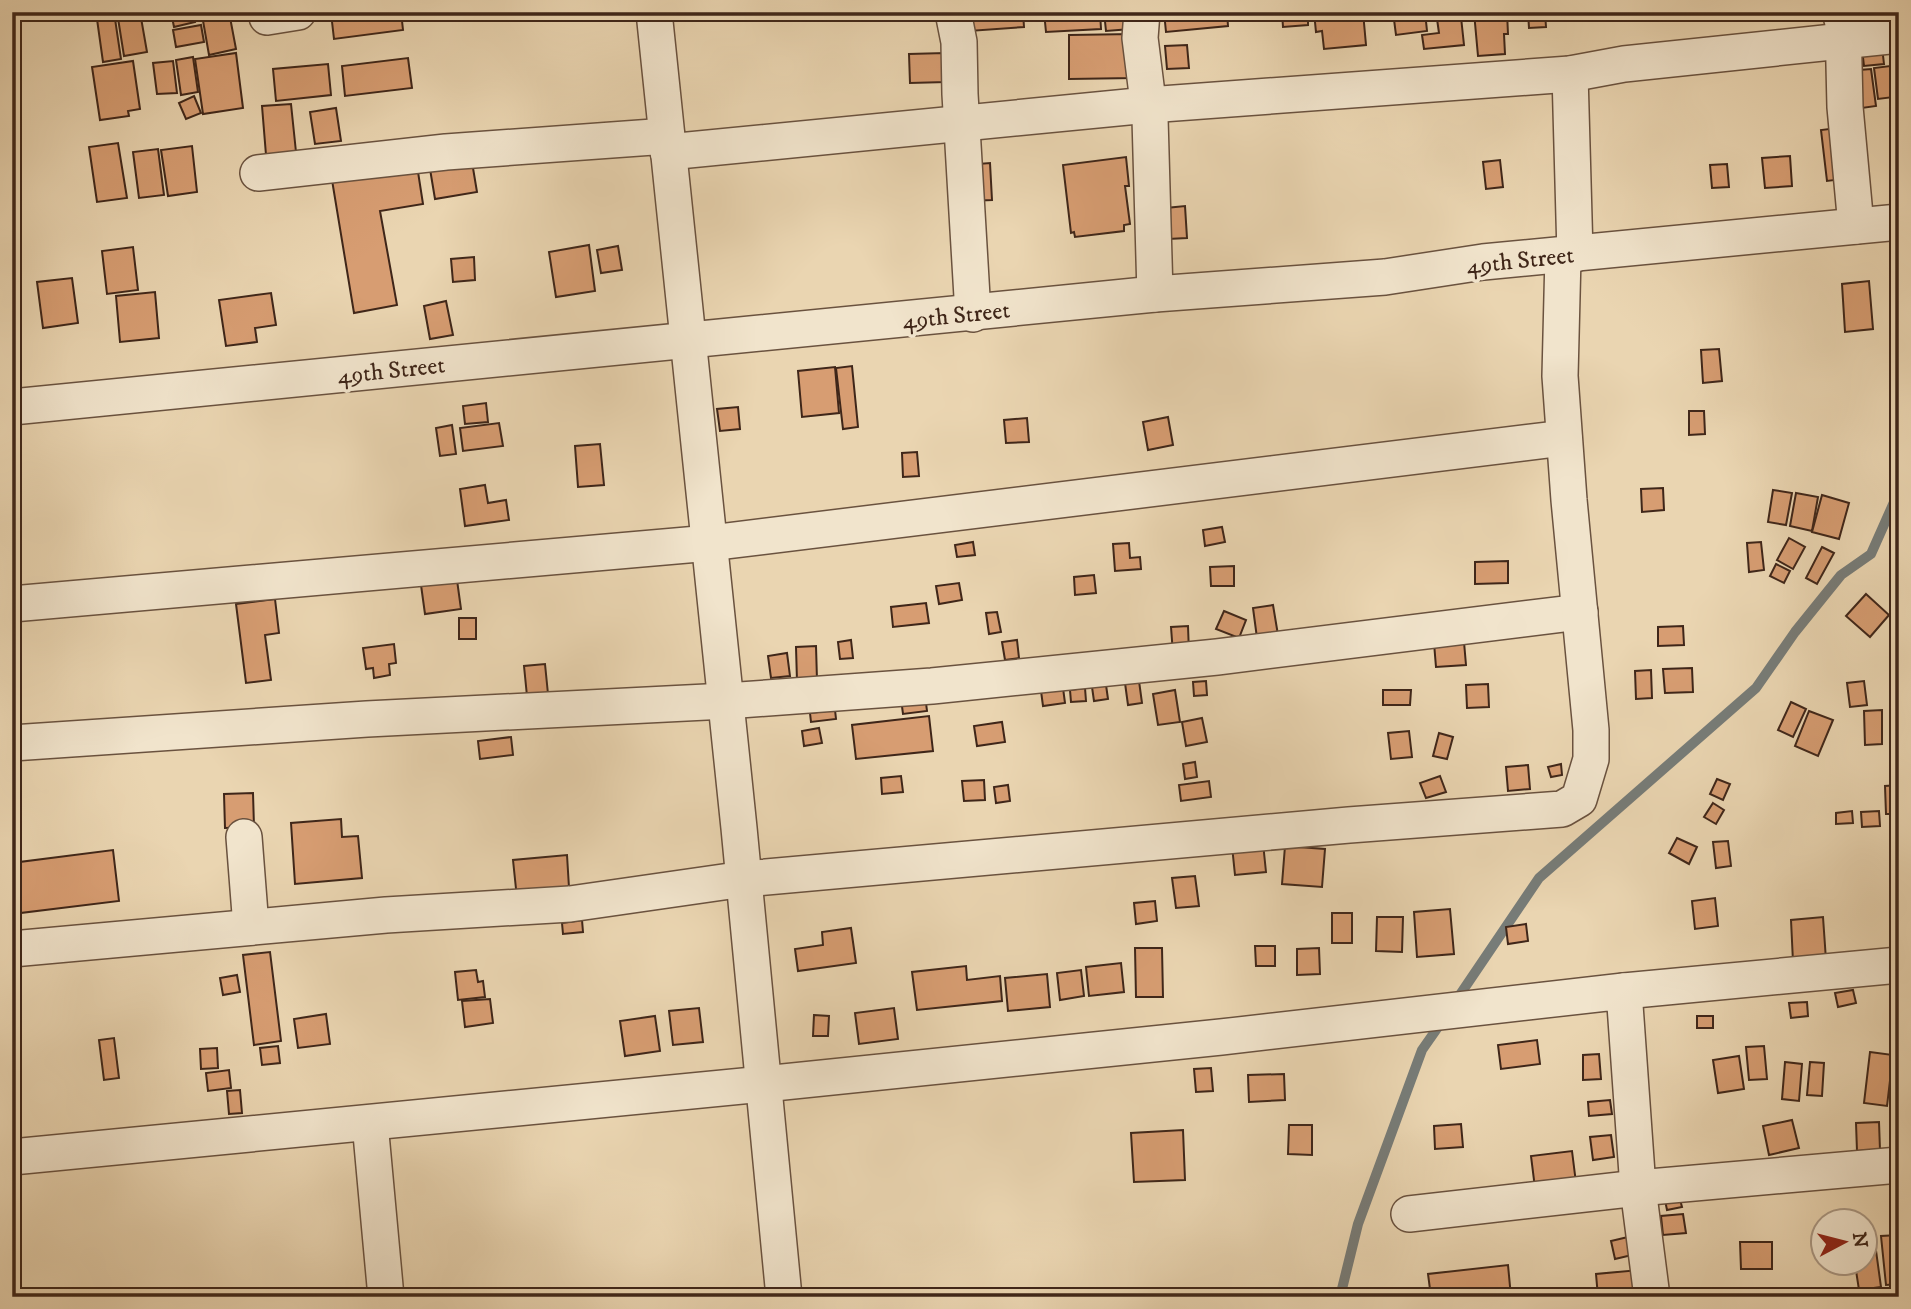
<svg xmlns="http://www.w3.org/2000/svg" width="1911" height="1309" viewBox="0 0 1911 1309" font-family="'IM FELL DW Pica',serif">
  <rect width="100%" height="100%" fill="#ead5b1"/>
  <filter id="stains"><feTurbulence type="fractalNoise" baseFrequency=".00286" numOctaves="4"/><feColorMatrix values="0 0 0 0 .2 0 0 0 0 .09 0 0 0 0 .02 0 0 0 .5 -.17"/></filter>
  <radialGradient id="worn" r=".72"><stop offset=".6" stop-color="#630" stop-opacity="0"/><stop offset="1" stop-color="#630" stop-opacity=".3"/></radialGradient>
  <g fill="none" stroke-linecap="round" stroke-linejoin="round">
    <!-- stream -->
    <g stroke="#777c78" stroke-width="10">
      <polyline points="1455,1002 1539,878 1756,688 1795,632 1841,575 1871,554 1899,491"/>
      <polyline points="1340,1297 1358,1224 1422,1050 1443,1020"/>
    </g>
  </g>
  <!-- building -->
  <g fill="#d79d72" stroke="#3f2619" stroke-width="2">
    <polygon points="96,12 114,12 121,59 103,62"/>
    <polygon points="117,12 140,12 147,52 124,56"/>
    <polygon points="171,12 193,12 195,22 174,27"/>
    <polygon points="215,12 229,12 236,49 209,55 202,15"/>
    <polygon points="401,12 403,30 334,39 331,13"/>
    <polygon points="967,12 1023,12 1024,27 969,31"/>
    <polygon points="1044,12 1100,12 1101,29 1046,32"/>
    <polygon points="1104,12 1129,12 1131,29 1106,31"/>
    <polygon points="1164,12 1227,12 1228,26 1166,32"/>
    <polygon points="1282,12 1308,12 1308,25 1283,27"/>
    <polygon points="1314,12 1363,12 1366,45 1324,49 1322,31 1316,32"/>
    <polygon points="1393,12 1425,12 1427,31 1396,35"/>
    <polygon points="1474,12 1507,12 1508,34 1504,34 1505,54 1478,56"/>
    <polygon points="1528,12 1545,12 1546,27 1529,28"/>
    <polygon points="1461,17 1464,45 1424,49 1422,35 1439,33 1437,19"/>
    <polygon points="201,25 204,42 176,47 173,30"/>
    <polygon points="1133,34 1134,78 1069,79 1069,35"/>
    <polygon points="1187,45 1189,68 1167,69 1165,46"/>
    <polygon points="1882,47 1884,64 1864,66 1862,49"/>
    <polygon points="236,53 243,108 203,114 195,59"/>
    <polygon points="945,53 946,82 910,83 909,54"/>
    <polygon points="193,57 198,92 181,95 176,60"/>
    <polygon points="408,58 412,88 345,96 342,66"/>
    <polygon points="133,61 140,109 128,111 129,116 100,120 92,67"/>
    <polygon points="173,61 177,93 157,94 153,63"/>
    <polygon points="328,64 331,95 276,101 273,69"/>
    <polygon points="1890,66 1894,97 1878,99 1874,68"/>
    <polygon points="1871,69 1876,106 1862,108 1847,71"/>
    <polygon points="194,96 201,113 186,119 179,103"/>
    <polygon points="291,104 296,152 266,155 262,106"/>
    <polygon points="336,108 341,141 315,144 310,112"/>
    <polygon points="1845,127 1851,178 1827,181 1821,130"/>
    <polygon points="118,143 127,198 97,202 89,147"/>
    <polygon points="192,146 197,192 168,196 161,150"/>
    <polygon points="158,149 164,195 139,198 133,152"/>
    <polygon points="471,156 477,192 435,199 429,163"/>
    <polygon points="1790,156 1792,186 1765,188 1762,158"/>
    <polygon points="1126,157 1129,186 1125,186 1130,224 1124,225 1124,231 1075,237 1074,232 1071,233 1063,165"/>
    <polygon points="416,159 423,204 380,211 397,305 354,313 331,174"/>
    <polygon points="1500,160 1503,187 1486,189 1483,162"/>
    <polygon points="990,163 992,200 969,201 966,165"/>
    <polygon points="1727,164 1729,187 1712,188 1710,165"/>
    <polygon points="1185,206 1187,238 1168,239 1166,208"/>
    <polygon points="589,245 595,291 556,297 549,252"/>
    <polygon points="618,246 622,270 601,273 597,250"/>
    <polygon points="133,247 138,290 107,294 102,251"/>
    <polygon points="474,257 475,280 453,282 451,259"/>
    <polygon points="72,278 78,323 43,328 37,282"/>
    <polygon points="1869,281 1873,329 1845,332 1842,284"/>
    <polygon points="155,292 159,338 120,342 116,296"/>
    <polygon points="271,293 276,325 255,328 257,342 226,346 219,300"/>
    <polygon points="446,301 453,335 430,339 424,306"/>
    <polygon points="1719,349 1722,381 1703,383 1701,350"/>
    <polygon points="852,366 858,427 843,429 836,368"/>
    <polygon points="835,367 839,413 802,417 798,371"/>
    <polygon points="486,403 488,422 465,424 463,406"/>
    <polygon points="738,407 740,429 720,431 717,409"/>
    <polygon points="1689,411 1704,411 1705,434 1689,435"/>
    <polygon points="1168,417 1173,445 1148,450 1143,422"/>
    <polygon points="1027,418 1029,442 1006,443 1004,420"/>
    <polygon points="499,423 503,446 463,451 460,428"/>
    <polygon points="452,425 456,454 440,456 436,428"/>
    <polygon points="600,444 604,485 578,487 575,446"/>
    <polygon points="917,452 919,476 903,477 902,453"/>
    <polygon points="485,485 488,503 506,500 509,520 465,526 460,489"/>
    <polygon points="1663,488 1664,510 1642,512 1641,489"/>
    <polygon points="1773,490 1792,493 1786,525 1768,522"/>
    <polygon points="1796,493 1818,497 1812,531 1790,526"/>
    <polygon points="1822,495 1849,503 1839,539 1812,532"/>
    <polygon points="1222,527 1225,542 1205,546 1203,530"/>
    <polygon points="1789,538 1805,547 1793,569 1777,560"/>
    <polygon points="973,542 975,555 957,557 955,545"/>
    <polygon points="1761,542 1764,570 1749,572 1747,543"/>
    <polygon points="1129,543 1130,558 1140,557 1141,569 1115,571 1113,544"/>
    <polygon points="1822,547 1834,553 1817,584 1806,578"/>
    <polygon points="1895,550 1899,550 1899,574 1893,573"/>
    <polygon points="1508,561 1508,583 1475,584 1475,562"/>
    <polygon points="1776,564 1790,571 1784,583 1770,576"/>
    <polygon points="1234,566 1234,586 1211,586 1210,567"/>
    <polygon points="1094,575 1096,593 1075,595 1074,577"/>
    <polygon points="457,580 461,609 425,614 421,585"/>
    <polygon points="959,583 962,600 939,604 936,586"/>
    <polygon points="1866,594 1889,615 1870,637 1846,616"/>
    <polygon points="275,599 279,633 265,635 271,680 246,683 236,604"/>
    <polygon points="926,603 929,623 893,627 891,607"/>
    <polygon points="1273,605 1278,635 1257,638 1253,608"/>
    <polygon points="1224,611 1246,620 1239,638 1216,629"/>
    <polygon points="997,612 1001,632 989,634 986,613"/>
    <rect x="459" y="618" width="17" height="21"/>
    <polygon points="1188,626 1189,653 1173,654 1171,627"/>
    <polygon points="1683,626 1684,645 1658,646 1658,627"/>
    <polygon points="851,640 853,658 840,659 838,642"/>
    <polygon points="1017,640 1019,658 1005,660 1002,642"/>
    <polygon points="1464,642 1466,665 1436,667 1434,643"/>
    <polygon points="394,644 396,663 389,664 390,675 374,678 373,668 366,669 363,648"/>
    <polygon points="816,646 817,680 797,681 796,647"/>
    <polygon points="787,653 790,676 771,678 768,656"/>
    <polygon points="545,664 548,694 527,696 524,666"/>
    <polygon points="1692,668 1693,692 1665,693 1663,669"/>
    <polygon points="1651,670 1652,698 1636,699 1635,671"/>
    <polygon points="1139,681 1142,703 1128,705 1125,683"/>
    <polygon points="1206,681 1207,695 1194,696 1193,682"/>
    <polygon points="1864,681 1867,705 1850,707 1847,683"/>
    <polygon points="1488,684 1489,707 1467,708 1466,685"/>
    <polygon points="1106,685 1108,699 1094,701 1092,687"/>
    <polygon points="1063,688 1065,703 1043,706 1041,691"/>
    <polygon points="1085,688 1086,701 1071,702 1070,690"/>
    <polygon points="1175,690 1180,722 1158,725 1153,694"/>
    <polygon points="1383,690 1411,690 1410,705 1383,705"/>
    <polygon points="925,695 927,711 903,714 901,699"/>
    <polygon points="1791,702 1806,709 1793,737 1778,730"/>
    <polygon points="835,710 836,719 811,722 810,713"/>
    <polygon points="1882,710 1882,744 1865,745 1864,711"/>
    <polygon points="1809,711 1833,720 1818,756 1795,746"/>
    <polygon points="929,716 933,751 856,759 852,725"/>
    <polygon points="1202,718 1207,742 1186,746 1182,722"/>
    <polygon points="1002,722 1005,742 977,746 974,726"/>
    <polygon points="819,728 822,743 804,746 802,731"/>
    <polygon points="1409,731 1412,757 1391,759 1388,733"/>
    <polygon points="1439,733 1453,737 1447,759 1433,756"/>
    <polygon points="511,737 513,755 480,759 478,741"/>
    <polygon points="1195,762 1197,777 1185,779 1183,764"/>
    <polygon points="1561,764 1562,775 1551,777 1548,767"/>
    <polygon points="1528,765 1530,789 1508,791 1506,767"/>
    <polygon points="901,776 903,792 882,794 881,778"/>
    <polygon points="1440,776 1446,792 1426,798 1420,783"/>
    <polygon points="1717,779 1730,784 1723,800 1710,794"/>
    <polygon points="984,780 985,800 964,801 962,781"/>
    <polygon points="1209,781 1211,797 1181,801 1179,785"/>
    <polygon points="1008,785 1010,801 996,803 994,787"/>
    <polygon points="1899,785 1899,814 1886,814 1885,786"/>
    <polygon points="253,793 254,827 225,828 224,794"/>
    <polygon points="1713,803 1724,810 1716,824 1704,817"/>
    <polygon points="1852,811 1853,823 1836,824 1836,813"/>
    <polygon points="1879,811 1880,826 1862,827 1861,812"/>
    <polygon points="341,819 342,837 358,836 362,878 295,884 291,823"/>
    <polygon points="1677,838 1697,847 1689,864 1669,853"/>
    <polygon points="1728,841 1731,866 1716,868 1713,842"/>
    <polygon points="1263,843 1266,872 1235,875 1232,846"/>
    <polygon points="1285,846 1325,849 1322,887 1282,884"/>
    <polygon points="113,850 119,901 12,914 12,863"/>
    <polygon points="567,855 570,904 518,908 513,860"/>
    <polygon points="1195,876 1199,906 1176,908 1172,878"/>
    <polygon points="1715,898 1718,926 1695,929 1692,901"/>
    <polygon points="1155,901 1157,921 1136,924 1134,903"/>
    <polygon points="1450,909 1454,954 1417,957 1414,912"/>
    <rect x="1332" y="913" width="20" height="30"/>
    <polygon points="1377,917 1403,917 1402,952 1376,951"/>
    <polygon points="1823,917 1826,960 1793,962 1791,920"/>
    <polygon points="582,920 583,932 563,934 562,923"/>
    <polygon points="1526,924 1528,941 1508,944 1506,927"/>
    <polygon points="851,928 856,963 798,971 795,949 823,945 822,932"/>
    <polygon points="1255,946 1275,946 1275,966 1256,966"/>
    <polygon points="1135,948 1162,948 1163,997 1136,997"/>
    <polygon points="1319,948 1320,974 1297,975 1297,949"/>
    <polygon points="270,952 281,1041 254,1045 243,955"/>
    <polygon points="1121,963 1124,992 1089,996 1086,967"/>
    <polygon points="966,966 967,980 1000,976 1002,1001 917,1010 912,972"/>
    <polygon points="476,970 478,982 483,981 485,997 458,1000 455,972"/>
    <polygon points="1081,970 1084,996 1060,1000 1057,973"/>
    <polygon points="1047,974 1050,1007 1008,1011 1005,978"/>
    <polygon points="237,975 240,992 223,995 220,978"/>
    <polygon points="1853,990 1856,1003 1838,1007 1835,993"/>
    <polygon points="490,999 493,1023 465,1027 462,1001"/>
    <polygon points="1807,1002 1808,1016 1791,1018 1789,1003"/>
    <polygon points="699,1008 703,1042 673,1045 669,1011"/>
    <polygon points="894,1008 898,1039 859,1044 855,1013"/>
    <polygon points="326,1014 330,1044 298,1048 294,1019"/>
    <polygon points="814,1015 829,1016 828,1036 813,1036"/>
    <polygon points="655,1016 660,1051 625,1056 620,1021"/>
    <rect x="1697" y="1016" width="16" height="12"/>
    <polygon points="114,1038 119,1078 104,1080 99,1040"/>
    <polygon points="1537,1040 1540,1064 1501,1069 1498,1045"/>
    <polygon points="278,1046 280,1063 262,1065 260,1048"/>
    <polygon points="1764,1046 1767,1079 1749,1080 1746,1047"/>
    <polygon points="217,1048 218,1068 201,1069 200,1049"/>
    <polygon points="1870,1052 1893,1055 1887,1106 1864,1103"/>
    <polygon points="1599,1054 1601,1079 1583,1080 1583,1055"/>
    <polygon points="1739,1056 1744,1089 1718,1093 1713,1060"/>
    <polygon points="1785,1062 1802,1064 1799,1101 1782,1099"/>
    <polygon points="1810,1062 1824,1063 1822,1096 1807,1095"/>
    <polygon points="1211,1068 1213,1091 1196,1092 1194,1069"/>
    <polygon points="229,1070 231,1088 208,1091 206,1073"/>
    <polygon points="1284,1074 1285,1100 1249,1102 1248,1075"/>
    <polygon points="240,1090 242,1113 229,1114 227,1091"/>
    <polygon points="1610,1100 1612,1114 1589,1116 1588,1102"/>
    <polygon points="1792,1120 1799,1148 1769,1155 1763,1126"/>
    <polygon points="1879,1122 1880,1150 1857,1151 1856,1123"/>
    <polygon points="1461,1124 1463,1147 1435,1149 1434,1126"/>
    <polygon points="1289,1125 1312,1125 1312,1155 1288,1154"/>
    <polygon points="1183,1130 1185,1180 1134,1182 1131,1133"/>
    <polygon points="1611,1135 1614,1157 1593,1160 1590,1137"/>
    <polygon points="1572,1151 1577,1191 1536,1196 1531,1156"/>
    <polygon points="1678,1192 1682,1207 1667,1210 1664,1195"/>
    <polygon points="1683,1214 1686,1233 1663,1235 1661,1216"/>
    <polygon points="1899,1235 1899,1284 1886,1285 1881,1236"/>
    <polygon points="1874,1236 1881,1287 1859,1290 1855,1264 1866,1264 1866,1237"/>
    <polygon points="1628,1237 1632,1255 1615,1259 1611,1241"/>
    <polygon points="1740,1242 1772,1242 1772,1269 1741,1269"/>
    <polygon points="1508,1265 1511,1297 1431,1297 1428,1274"/>
    <polygon points="1639,1270 1641,1297 1598,1297 1596,1274"/>
  </g>
  <g fill="none" stroke-linecap="round" stroke-linejoin="round">
    <!-- minor casing -->
    <g stroke="#6a523f" stroke-width="38">
      <g id="minor">
        <polyline points="654,12 739,828 784,1297"/>
        <polyline points="953,12 959,42 960,94 973,314"/>
        <polyline points="1142,12 1140,38 1150,118 1155,294"/>
        <polyline points="1840,12 1843,23 1845,107 1856,226"/>
        <polyline points="267,17 298,12"/>
        <polyline points="1570,74 1575,254"/>
        <polyline points="668,152 1148,105 1570,74 1624,64 1899,35"/>
        <polyline points="258,173 446,152 667,136"/>
        <polyline points="12,407 1155,294 1385,277 1483,262 1899,222"/>
        <polyline points="12,604 710,543 1564,438"/>
        <polyline points="12,743 367,719 726,701 932,686 1217,657 1580,612"/>
        <polyline points="244,837 251,927"/>
        <polyline points="12,949 386,915 570,904 744,879 1349,825 1562,809 1579,799 1591,759 1591,730 1569,500 1560,376 1563,256"/>
        <polyline points="1624,991 1899,965"/>
        <polyline points="370,1123 386,1297"/>
        <polyline points="12,1157 764,1084 1221,1037 1624,991 1638,1188 1652,1297"/>
        <polyline points="1409,1214 1638,1188 1899,1165"/>
      </g>
    </g>
    <!-- minor -->
    <use href="#minor" stroke="#f1e4cc" stroke-width="35"/>
  </g>
  <g text-anchor="middle" stroke-width="7" stroke-linejoin="round" paint-order="stroke">
    <!-- street labels -->
    <g font-size="24" fill="#3f2619" stroke="#f1e4cc">
      <text transform="translate(1520 260) rotate(-6)" y="8">49th Street</text>
      <text transform="translate(956 315) rotate(-6)" y="8">49th Street</text>
      <text transform="translate(391 370) rotate(-6)" y="8">49th Street</text>
    </g>
  </g>
  <!-- margin -->
  <rect width="1911" height="1309" fill="none" stroke="#ead5b1" stroke-width="42"/>
  <rect x="14" y="14" width="1883" height="1281" fill="none" stroke="#3f2619" stroke-width="3.5"/>
  <rect x="21" y="21" width="1869" height="1267" fill="none" stroke="#3f2619" stroke-width="2"/>
  <!-- north arrow -->
  <g transform="translate(1844 1242) rotate(83)"><circle r="33" fill="#f1e4cc" stroke="#aa9884" stroke-width="2"/>
  <path d="M0-5L12 26L0 18L-12 26Z" fill="#8f2418"/>
  <text y="-10" font-size="19" font-weight="bold" text-anchor="middle" fill="#3f2619">N</text>
  </g>
  <rect width="100%" height="100%" filter="url(#stains)"/>
  <rect width="100%" height="100%" fill="url(#worn)"/>
</svg>
